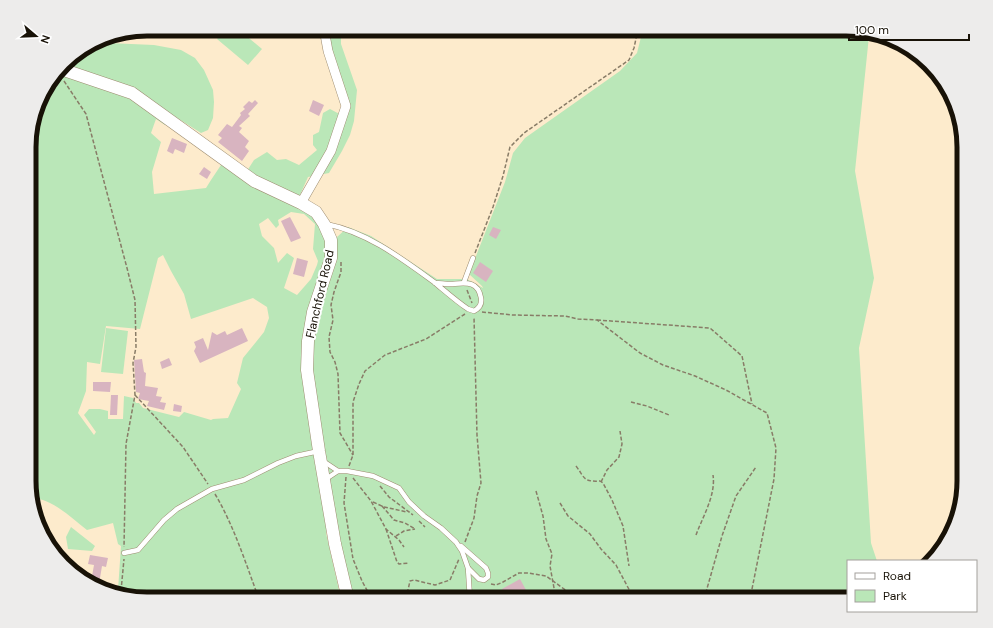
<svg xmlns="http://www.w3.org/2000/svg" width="993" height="628" viewBox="0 0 993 628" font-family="'DM Sans',sans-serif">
  <rect width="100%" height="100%" fill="#fdebcc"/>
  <!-- green -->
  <g fill="#bae7b8" fill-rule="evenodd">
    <polygon points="226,29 238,29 262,49 248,65 217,39"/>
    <path d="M327 29H341V44L357 90 354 121 350 135 342 151 329 173 308 177 300 195 298 206 319 221 337 241V237L348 227 371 236 437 279H467L483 288 482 286 469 274 505 182 513 153 525 138 620 71 637 53 643 29H846L869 36 855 171 874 278 859 348 871 543 877 561H848V599H354L342 558 332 511 326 533 341 599H147L118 590 121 546 118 544 113 523 87 530C71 518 52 498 31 498L30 132 41 95 69 58 102 38 108 43 154 45 181 50 195 58 204 70 213 90 214 102 213 118 208 130 201 133 174 116 165 125 156 119 151 133 161 142 152 172 154 194 206 188 211 180 223 162 245 174 254 160 267 152 277 160 286 159 299 165 317 150 313 145V135L319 132 323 113 330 109 345 117ZM291 212 304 214 315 224 313 249 318 261 317 265 311 279 297 295 284 288 294 258 287 253 278 263 274 248 262 236 259 224 268 218 276 228 279 225 278 220ZM163 255 171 271 184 294 191 319 253 298 267 307 269 318 264 332 243 358 237 383 241 389 228 418 213 419 211 420 184 412 179 417 143 408 139 403H136L133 398 124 396 123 419H108V411L100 409H89L84 415 96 432 94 435 78 413 86 391 87 362 100 364 106 326 140 329 158 258Z"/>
    <polygon points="106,328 128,331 123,374 101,372"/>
    <polygon points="71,527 95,546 92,551 68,549 66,537"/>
  </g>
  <!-- building -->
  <g fill="#d8b4c0">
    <polygon points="255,100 258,103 248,114 250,116 239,126 242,128 239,132 249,141 245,147 249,151 242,161 218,142 222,138 218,135 227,124 232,127 241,115 240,113 245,109 243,107 249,101 252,103"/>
    <polygon points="313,100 324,105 319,116 309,111"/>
    <polygon points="172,138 187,144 184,153 175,149 173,154 167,151"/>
    <polygon points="204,167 211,172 207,179 199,174"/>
    <polygon points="290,217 301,238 291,242 281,221"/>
    <polygon points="493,227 501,230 496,239 489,235"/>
    <polygon points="297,258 308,261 304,277 293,274"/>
    <polygon points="480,262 493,271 486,282 473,273"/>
    <polygon points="242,328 248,341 200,363 194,351 196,347 194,342 203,338 208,350 212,332 217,335 225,331 227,335"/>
    <polygon points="169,358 172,365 162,369 160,362"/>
    <polygon points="142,359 144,372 146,373 145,386 158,388 156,396 162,397 160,402 166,403 164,410 147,406 149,401 138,399 140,393 136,392 134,360"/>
    <polygon points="93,382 111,382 110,392 93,391"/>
    <polygon points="111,395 118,395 117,415 110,415"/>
    <polygon points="174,404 182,406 181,412 173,411"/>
    <polygon points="90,555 108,558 106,567 102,566 99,584 91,582 94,565 88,564"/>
    <polygon points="520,579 531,599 507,599 502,589"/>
  </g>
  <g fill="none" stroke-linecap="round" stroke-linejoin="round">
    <!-- lane casing -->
    <g stroke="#9d8c70" stroke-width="5.5">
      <g id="lane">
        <path d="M326 224C367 232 401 258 434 282 445 291 456 301 468 309L474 311C480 308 482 304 481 298 478 280 465 283 451 284 445 284 440 283 435 283"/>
        <polyline points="464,282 473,258"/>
        <polyline points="323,461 338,471 347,471 373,476 399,488 409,502 424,516 441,528 456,542 462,551 468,568 470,599"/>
        <polyline points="326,479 338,471"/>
        <polyline points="461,546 486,568 488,573 488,577 484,580 479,579 468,568"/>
        <polyline points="124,553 138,550 164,520 177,509 212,489 244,480 278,463 296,456 319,451"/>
      </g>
    </g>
    <!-- street casing -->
    <g stroke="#9d8c70" stroke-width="10">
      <polyline id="street" points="301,203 331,151 346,106 328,51 324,29"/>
    </g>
    <!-- secondary casing -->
    <g stroke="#9d8c70" stroke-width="13">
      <polyline id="secondary" points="61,69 132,93 254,181 301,203 316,212 324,224 331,240 331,258 313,312 308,341 307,370 319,451 335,544 348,599"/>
    </g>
    <!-- path -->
    <g stroke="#887c67" stroke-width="1.5" stroke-dasharray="4 2" stroke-linecap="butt">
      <polyline points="64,81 86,114 127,268 135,300 136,347 133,363 135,395 126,444 124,547"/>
      <polyline points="475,253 493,207 503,176 510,147 524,133 629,60 634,48 638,29"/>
      <polyline points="341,262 341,272 334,292 331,305 333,320 329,337 330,352 335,362 338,374 340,433 353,455"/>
      <polyline points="467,290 472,303"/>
      <polyline points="482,312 513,315 565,316 578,319 597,320 640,353 663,365 695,376 726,390 767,413 776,448 774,479 750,599"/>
      <polyline points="597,320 710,328 742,356 752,404"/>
      <polyline points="135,395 183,447 208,484"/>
      <polyline points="631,402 647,406 669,415"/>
      <polyline points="349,466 353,455 353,402 359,384 365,371 385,355 426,339 465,314"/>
      <path d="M576 466C585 478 583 482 600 481L603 483 612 500 623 526 629 566"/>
      <polyline points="346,477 344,503 353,559 362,581 368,592 370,599"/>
      <polyline points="353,478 371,501 386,529 399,540 404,547"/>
      <polyline points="601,482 607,470 619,457 622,444 620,431"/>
      <polyline points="380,486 389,497 413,515"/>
      <polyline points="536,491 543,516 546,539 552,554 550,566 556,599"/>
      <path d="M215 494C234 526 246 564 259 599"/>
      <polyline points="373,502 384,507 407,512"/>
      <polyline points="560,503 568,516 590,534 601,549 616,565 632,595 631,599"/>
      <polyline points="382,506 394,520 405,523 415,529"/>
      <polyline points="419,521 425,527"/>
      <polyline points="386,529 397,562 399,564 409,563"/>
      <path d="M696 535C703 516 716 495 713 475"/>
      <polyline points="396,536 404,531 415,529"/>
      <polyline points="465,542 474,518 477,496 481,483 477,435 474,317"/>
      <polyline points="491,584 496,585 503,582 519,573 528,573 546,576 578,599"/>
      <polyline points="121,591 124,559"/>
      <polyline points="406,599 410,581 414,580 435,585 450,580 459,559"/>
      <polyline points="704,599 722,536 736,496 756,467"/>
    </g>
    <!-- lane -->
    <use href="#lane" stroke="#fff" stroke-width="4.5"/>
    <!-- street -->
    <use href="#street" stroke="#fff" stroke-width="9"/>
    <!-- secondary -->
    <use href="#secondary" stroke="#fff" stroke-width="12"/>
  </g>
  <g text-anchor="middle" stroke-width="4" stroke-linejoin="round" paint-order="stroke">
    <!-- street labels -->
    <g font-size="12" fill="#181207" stroke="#fff">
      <text transform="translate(320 294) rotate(-77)" y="4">Flanchford Road</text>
    </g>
  </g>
  <!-- crop -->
  <path d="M0 0H993V628H0ZM147 36H846A111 111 0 0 1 957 147V481A111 111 0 0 1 846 592H147A111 111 0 0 1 36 481V147A111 111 0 0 1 147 36Z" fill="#edeceb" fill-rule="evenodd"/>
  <path fill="none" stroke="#181207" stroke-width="5" d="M147 36H846A111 111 0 0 1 957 147V481A111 111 0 0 1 846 592H147A111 111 0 0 1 36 481V147A111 111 0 0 1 147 36Z"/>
  <!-- legend -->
  <rect x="847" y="560" width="130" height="52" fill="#ffffff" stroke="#a3a09c"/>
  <rect x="855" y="573" width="20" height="6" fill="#ffffff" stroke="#a3a09c"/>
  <text x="883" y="580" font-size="12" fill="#181207">Road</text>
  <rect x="855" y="590" width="20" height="12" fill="#bae7b8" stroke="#a3a09c"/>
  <text x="883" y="600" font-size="12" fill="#181207">Park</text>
  <!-- north arrow -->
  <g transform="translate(36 36) rotate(109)" stroke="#ffffff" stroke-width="3" paint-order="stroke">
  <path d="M0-3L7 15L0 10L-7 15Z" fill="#181207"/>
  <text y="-6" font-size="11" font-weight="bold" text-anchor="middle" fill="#181207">N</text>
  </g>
  <!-- scale -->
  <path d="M849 34v6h120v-6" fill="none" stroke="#181207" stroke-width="2"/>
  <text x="855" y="34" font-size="12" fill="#181207" stroke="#ffffff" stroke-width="3" paint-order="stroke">100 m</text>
</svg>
